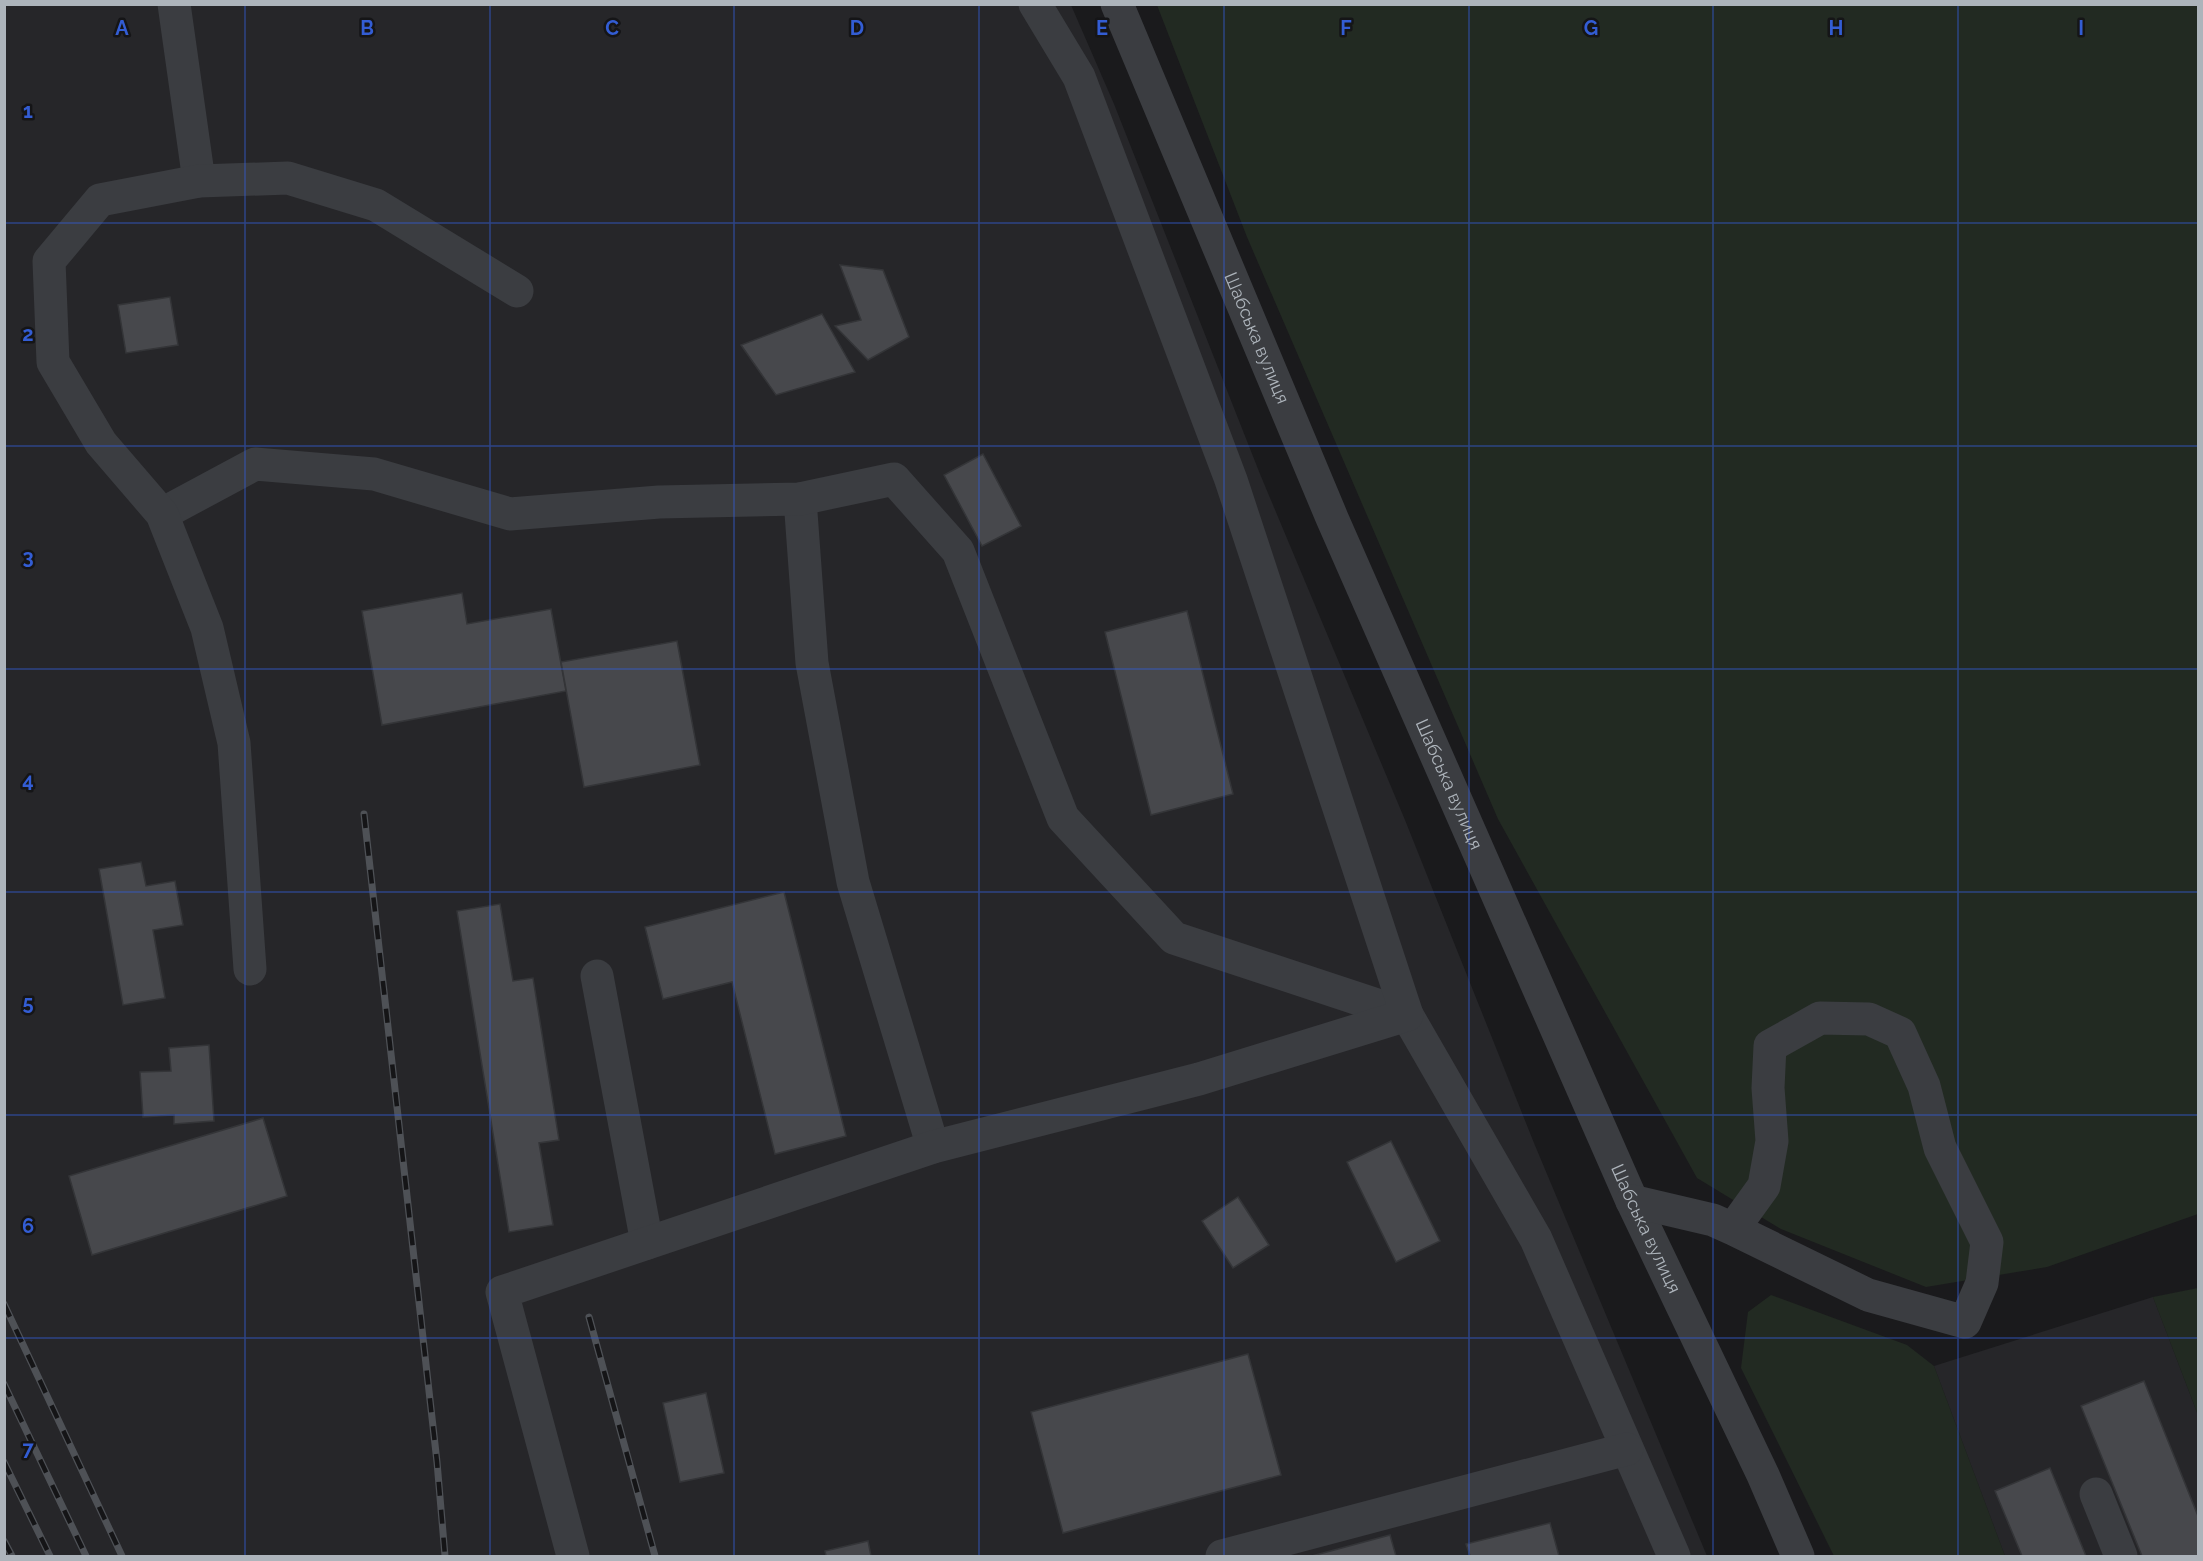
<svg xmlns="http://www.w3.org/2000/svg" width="2203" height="1561" viewBox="0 0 2203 1561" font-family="Raleway,sans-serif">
  <rect width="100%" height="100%" fill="#1a1a1c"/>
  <!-- built -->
  <g fill="#262629">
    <polygon points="5,5 1071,5 1114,104 1260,474 1405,820 1534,1143 1707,1556 5,1556"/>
    <polygon points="2153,1297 2198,1415 2198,1556 2005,1556 1934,1366"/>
  </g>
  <!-- green -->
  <g fill="#222a22">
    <polygon points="1157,5 2198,5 2198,1214 2047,1267 1926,1287 1781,1229 1697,1178 1498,819 1247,237"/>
    <polygon points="2198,1288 2198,1415 2153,1297"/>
    <polygon points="1771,1295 1907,1345 1934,1366 2005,1556 1834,1556 1741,1368 1748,1312"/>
  </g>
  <!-- building -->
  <g fill="#47484c" stroke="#343538" stroke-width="1.5">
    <polygon points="840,265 883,270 909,337 868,360 835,326 861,320"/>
    <polygon points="170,297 178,345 126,353 118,305"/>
    <polygon points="822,314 855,372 776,395 741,345"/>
    <polygon points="983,454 1021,526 982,546 944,475"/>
    <polygon points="462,593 467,624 551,609 566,691 382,725 362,611"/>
    <polygon points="1187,611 1233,794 1151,815 1105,632"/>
    <polygon points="677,641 700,765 584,787 561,662"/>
    <polygon points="141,862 146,886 175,881 183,925 153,930 165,998 123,1005 99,869"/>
    <polygon points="784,892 846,1136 775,1154 732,982 663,999 645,927"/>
    <polygon points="500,904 513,981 533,978 559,1140 539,1143 553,1225 509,1232 457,911"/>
    <polygon points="209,1045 214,1121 174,1124 174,1115 143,1117 140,1072 171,1071 169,1048"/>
    <polygon points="263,1118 287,1196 92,1255 69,1176"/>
    <polygon points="1391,1141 1440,1241 1396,1262 1347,1162"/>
    <polygon points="1238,1197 1269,1245 1233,1268 1202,1221"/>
    <polygon points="1248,1354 1281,1475 1063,1533 1031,1412"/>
    <polygon points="2144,1381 2198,1516 2198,1556 2142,1556 2081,1406"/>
    <polygon points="706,1393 724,1473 680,1482 663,1403"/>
    <polygon points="2050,1468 2086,1556 2022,1556 1995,1491"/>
    <polygon points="1550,1523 1559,1556 1470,1556 1466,1544"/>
    <polygon points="1390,1535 1396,1556 1312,1556"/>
    <polygon points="868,1541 871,1556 826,1556 825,1551"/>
  </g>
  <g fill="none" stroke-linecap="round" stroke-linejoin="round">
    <!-- minor -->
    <g stroke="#3b3d41" stroke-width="33">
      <polyline points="174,4 199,181"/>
      <path id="s1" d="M1117 4 1332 518 1632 1201 1763 1475 1798 1556"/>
      <polyline points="800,499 812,663 853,882 933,1147"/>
      <polyline points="162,514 255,464 374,474 510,514 659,502 800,499 894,479 958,551 1063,818 1174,938 1407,1015 1536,1239 1674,1556"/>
      <polyline points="250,969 234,743 207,628 162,514 101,443 53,362 49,261 100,200 199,181 288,178 376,205 517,291"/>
      <polyline points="597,976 647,1243"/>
      <polyline points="1632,1201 1713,1220 1733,1229 1764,1186 1772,1141 1768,1088 1770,1046 1820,1018 1869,1019 1900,1033 1924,1086 1940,1148 1987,1242 1982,1283 1965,1322 1868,1295 1733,1229"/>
      <polyline points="2096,1494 2121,1556"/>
      <polyline points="573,1556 502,1292 933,1147 1199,1079 1407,1015 1231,480 1079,77 1035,4"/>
      <polyline points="1222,1556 1627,1449"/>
    </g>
    <!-- rail casing -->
    <g stroke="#4e5156" stroke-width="7">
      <g id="rail">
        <polyline points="364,814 437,1462 445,1556"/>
        <polyline points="4,1304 122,1556"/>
        <polyline points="589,1317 655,1556"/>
        <polyline points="4,1384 86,1556"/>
        <polyline points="4,1462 50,1556"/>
        <polyline points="4,1541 12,1556"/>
      </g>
    </g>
    <!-- rail -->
    <use href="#rail" stroke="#151517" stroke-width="4.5" stroke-dasharray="14" stroke-linecap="butt"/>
  </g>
  <!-- grid -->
  <path fill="none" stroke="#335dd4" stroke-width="1.5" stroke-opacity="0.55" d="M245 4V1556M490 4V1556M734 4V1556M979 4V1556M1224 4V1556M1469 4V1556M1713 4V1556M1958 4V1556M4 223H2198M4 446H2198M4 669H2198M4 892H2198M4 1115H2198M4 1338H2198"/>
  <g text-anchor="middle" stroke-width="5" stroke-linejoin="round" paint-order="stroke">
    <!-- street labels -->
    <g font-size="18" fill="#adb4bb" stroke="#151517">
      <text dy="6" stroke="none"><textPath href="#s1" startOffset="362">Шабська вулиця</textPath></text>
      <text dy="6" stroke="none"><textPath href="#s1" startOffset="848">Шабська вулиця</textPath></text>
      <text dy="6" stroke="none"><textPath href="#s1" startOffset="1334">Шабська вулиця</textPath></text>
    </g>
  </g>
  <g font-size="20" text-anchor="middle" font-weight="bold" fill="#335dd4" stroke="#151517" stroke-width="5" stroke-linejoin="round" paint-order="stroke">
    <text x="122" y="35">A</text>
    <text x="367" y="35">B</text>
    <text x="612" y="35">C</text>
    <text x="857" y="35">D</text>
    <text x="1102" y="35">E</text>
    <text x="1346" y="35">F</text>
    <text x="1591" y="35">G</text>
    <text x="1836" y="35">H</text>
    <text x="2081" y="35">I</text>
    <text x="28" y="118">1</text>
    <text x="28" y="341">2</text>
    <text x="28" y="564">3</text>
    <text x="28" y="787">4</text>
    <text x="28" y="1010">5</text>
    <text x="28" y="1233">6</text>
    <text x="28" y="1456">7</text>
  </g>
  <!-- border -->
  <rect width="2203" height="1561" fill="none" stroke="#adb4bb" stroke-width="12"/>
</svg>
